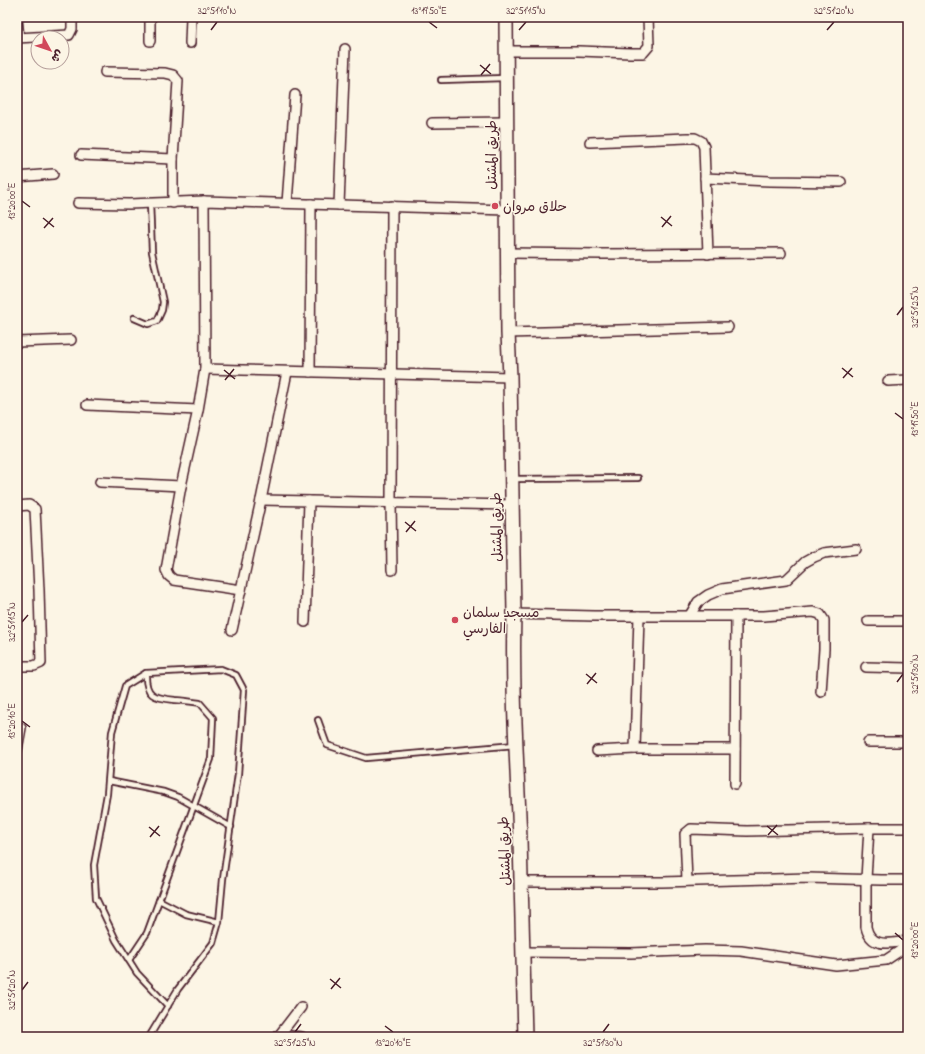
<svg xmlns="http://www.w3.org/2000/svg" width="925" height="1054" viewBox="0 0 925 1054" font-family="'Indie Flower','Playpen Sans Arabic',sans-serif">
  <rect width="100%" height="100%" fill="#fcf5e5"/>
  <filter id="ink" filterUnits="userSpaceOnUse"><feTurbulence type="fractalNoise" baseFrequency=".025" numOctaves="2"/><feDisplacementMap in="SourceGraphic" scale="8" xChannelSelector="R" yChannelSelector="G"/><feConvolveMatrix kernelMatrix="1 2 1 2 8 2 1 2 1" color-interpolation-filters="sRGB"/></filter>
  <g filter="url(#ink)">
    <g fill="none" stroke-linecap="round" stroke-linejoin="round">
      <!-- service casing -->
      <g stroke="#4a1f2b" stroke-width="8">
        <g id="service">
          <polyline points="19,17 21,38"/>
          <polyline points="441,80 505,78"/>
          <polyline points="134,318 148,324 157,321 162,310 163,302 152,252 150,203"/>
          <polyline points="513,479 638,478"/>
          <polyline points="318,720 327,745 366,758 515,745"/>
          <polyline points="109,781 164,792 178,797 231,827"/>
          <polyline points="159,900 186,914 219,922"/>
          <path d="M129 960 147 933 211 759 213 718 200 703C191 702 183 700 175 700 154 698 145 696 146 673"/>
          <polyline points="149,1037 178,989 213,943 219,922 223,879 238,774 244,690 236,675 221,669 146,673 125,686 112,732 107,794 94,865 96,898 116,940 137,973 168,1006"/>
        </g>
      </g>
      <!-- minor casing -->
      <g stroke="#4a1f2b" stroke-width="12">
        <g id="minor">
          <polyline points="150,17 150,41"/>
          <polyline points="17,38 69,35 72,29 72,17"/>
          <polyline points="190,43 191,17"/>
          <polyline points="506,51 579,51 630,53 643,53 649,46 648,17"/>
          <polyline points="105,72 165,73 173,75 178,81 173,159 173,203"/>
          <polyline points="432,123 507,122"/>
          <polyline points="590,142 687,138 695,138 701,141 704,147 708,254"/>
          <polyline points="81,155 173,159"/>
          <polyline points="17,177 53,174"/>
          <polyline points="705,178 770,181 841,182"/>
          <polyline points="204,201 205,369 198,410 181,486 166,570 169,576 174,580 241,590"/>
          <polyline points="78,203 129,204 204,201 507,210"/>
          <polyline points="287,203 295,95"/>
          <polyline points="339,205 345,49"/>
          <polyline points="508,253 602,254 781,253"/>
          <polyline points="508,333 728,327"/>
          <polyline points="17,342 71,340"/>
          <polyline points="205,369 510,377"/>
          <polyline points="310,372 311,204"/>
          <polyline points="888,381 908,380"/>
          <polyline points="87,405 198,410"/>
          <polyline points="100,482 181,486"/>
          <polyline points="261,500 512,505"/>
          <polyline points="17,506 29,505 35,509 39,590 41,663 34,666 17,666"/>
          <polyline points="392,570 391,502 392,206"/>
          <polyline points="514,614 594,616 764,616 813,612 820,614 824,620 824,649 821,692"/>
          <polyline points="690,615 698,602 708,595 722,589 786,580 805,562 814,557 824,553 856,549"/>
          <polyline points="868,621 908,621"/>
          <polyline points="305,622 309,501"/>
          <polyline points="232,630 261,500 287,372"/>
          <polyline points="866,667 908,668"/>
          <polyline points="868,742 908,742"/>
          <polyline points="635,749 735,749"/>
          <polyline points="17,750 21,728"/>
          <polyline points="597,751 635,749 639,616"/>
          <polyline points="735,784 736,616"/>
          <path d="M869 828 866 879V927C871 949 890 943 908 941"/>
          <polyline points="687,881 685,834 691,829 747,831 869,828 908,828"/>
          <polyline points="522,882 662,882 808,878 881,880 908,880"/>
          <polyline points="522,952 631,953 705,950 741,951 836,965 886,960 901,950 907,941"/>
          <polyline points="279,1035 302,1037"/>
          <polyline points="278,1037 301,1007"/>
        </g>
      </g>
      <!-- secondary casing -->
      <g stroke="#4a1f2b" stroke-width="16">
        <path id="secondary" d="M506 17 508 333 510 377 514 614C512 689 517 764 520 839 522 905 523 971 525 1037"/>
      </g>
      <!-- service -->
      <use href="#service" stroke="#fcf5e5" stroke-width="4.5"/>
      <!-- minor -->
      <use href="#minor" stroke="#fcf5e5" stroke-width="9"/>
      <!-- secondary -->
      <use href="#secondary" stroke="#fcf5e5" stroke-width="13"/>
    </g>
  </g>
  <!-- ticks -->
  <path fill="none" stroke="#4a1f2b" stroke-width="1.5" d="M429 22 437 28M211 30 217 22M519 30 526 22M827 30 834 22M480 65 491 74M481 75 490 64M22 201 30 207M661 217 672 226M43 218 54 227M662 227 671 216M44 228 53 218M897 315 903 307M842 368 853 377M224 370 235 379M843 378 852 368M225 380 234 369M895 413 903 419M405 522 416 531M406 532 415 521M22 622 28 615M586 674 597 683M897 682 903 674M587 684 596 673M22 721 30 727M767 826 778 835M149 827 160 836M768 835 777 825M150 837 159 826M895 933 903 940M330 979 341 988M331 989 340 978M22 990 28 982M385 1026 393 1032M295 1032 301 1024M603 1032 609 1024"/>
  <!-- markers -->
  <g fill="#d1495b" stroke="#fcf5e5" stroke-width="1.5">
    <circle cx="495" cy="206" r="4"/>
    <circle cx="455" cy="620" r="4"/>
  </g>
  <g text-anchor="middle" stroke-width="3" stroke-linejoin="round" paint-order="stroke">
    <!-- street labels -->
    <g font-size="14" fill="#4a1f2b" stroke="#fcf5e5">
      <text transform="translate(491 155) rotate(-90)" y="5">طريق المشتل</text>
      <text transform="translate(496 527) rotate(-91)" y="5">طريق المشتل</text>
      <text transform="translate(504 851) rotate(-92)" y="5">طريق المشتل</text>
    </g>
    <!-- poi labels -->
    <g font-size="14" fill="#4a1f2b" stroke="#fcf5e5" text-anchor="start">
      <text x="503" y="211">حلاق مروان</text>
      <text x="463" y="617">مسجد سلمان<tspan x="463" dy="16">الفارسي</tspan></text>
    </g>
  </g>
  <!-- margin -->
  <rect width="925" height="1054" fill="none" stroke="#fcf5e5" stroke-width="44"/>
  <!-- north arrow -->
  <g transform="translate(50 50) rotate(130)"><circle r="19" fill="#fcf5e5" stroke="#b59f9b"/>
  <path d="M0-3L7 15L0 10L-7 15Z" fill="#d1495b"/>
  <text y="-6" font-size="11" font-weight="bold" text-anchor="middle" fill="#4a1f2b">ش</text>
  </g>
  <rect x="22" y="22" width="881" height="1010" fill="none" stroke="#4a1f2b" stroke-width="1.5"/>
  <g font-size="10" text-anchor="middle" fill="#4a1f2b">
    <text x="217" y="14">32°51'10"N</text>
    <text x="429" y="14">13°19'50"E</text>
    <text x="526" y="14">32°51'15"N</text>
    <text x="834" y="14">32°51'20"N</text>
    <text transform="translate(11 201) rotate(-90)" y="4">13°20'00"E</text>
    <text transform="translate(914 307) rotate(-90)" y="4">32°51'25"N</text>
    <text transform="translate(914 419) rotate(-90)" y="4">13°19'50"E</text>
    <text transform="translate(11 622) rotate(-90)" y="4">32°51'15"N</text>
    <text transform="translate(914 674) rotate(-90)" y="4">32°51'30"N</text>
    <text transform="translate(11 721) rotate(-90)" y="4">13°20'10"E</text>
    <text transform="translate(914 940) rotate(-90)" y="4">13°20'00"E</text>
    <text transform="translate(11 990) rotate(-90)" y="4">32°51'20"N</text>
    <text x="295" y="1046">32°51'25"N</text>
    <text x="393" y="1046">13°20'10"E</text>
    <text x="603" y="1046">32°51'30"N</text>
  </g>
</svg>
